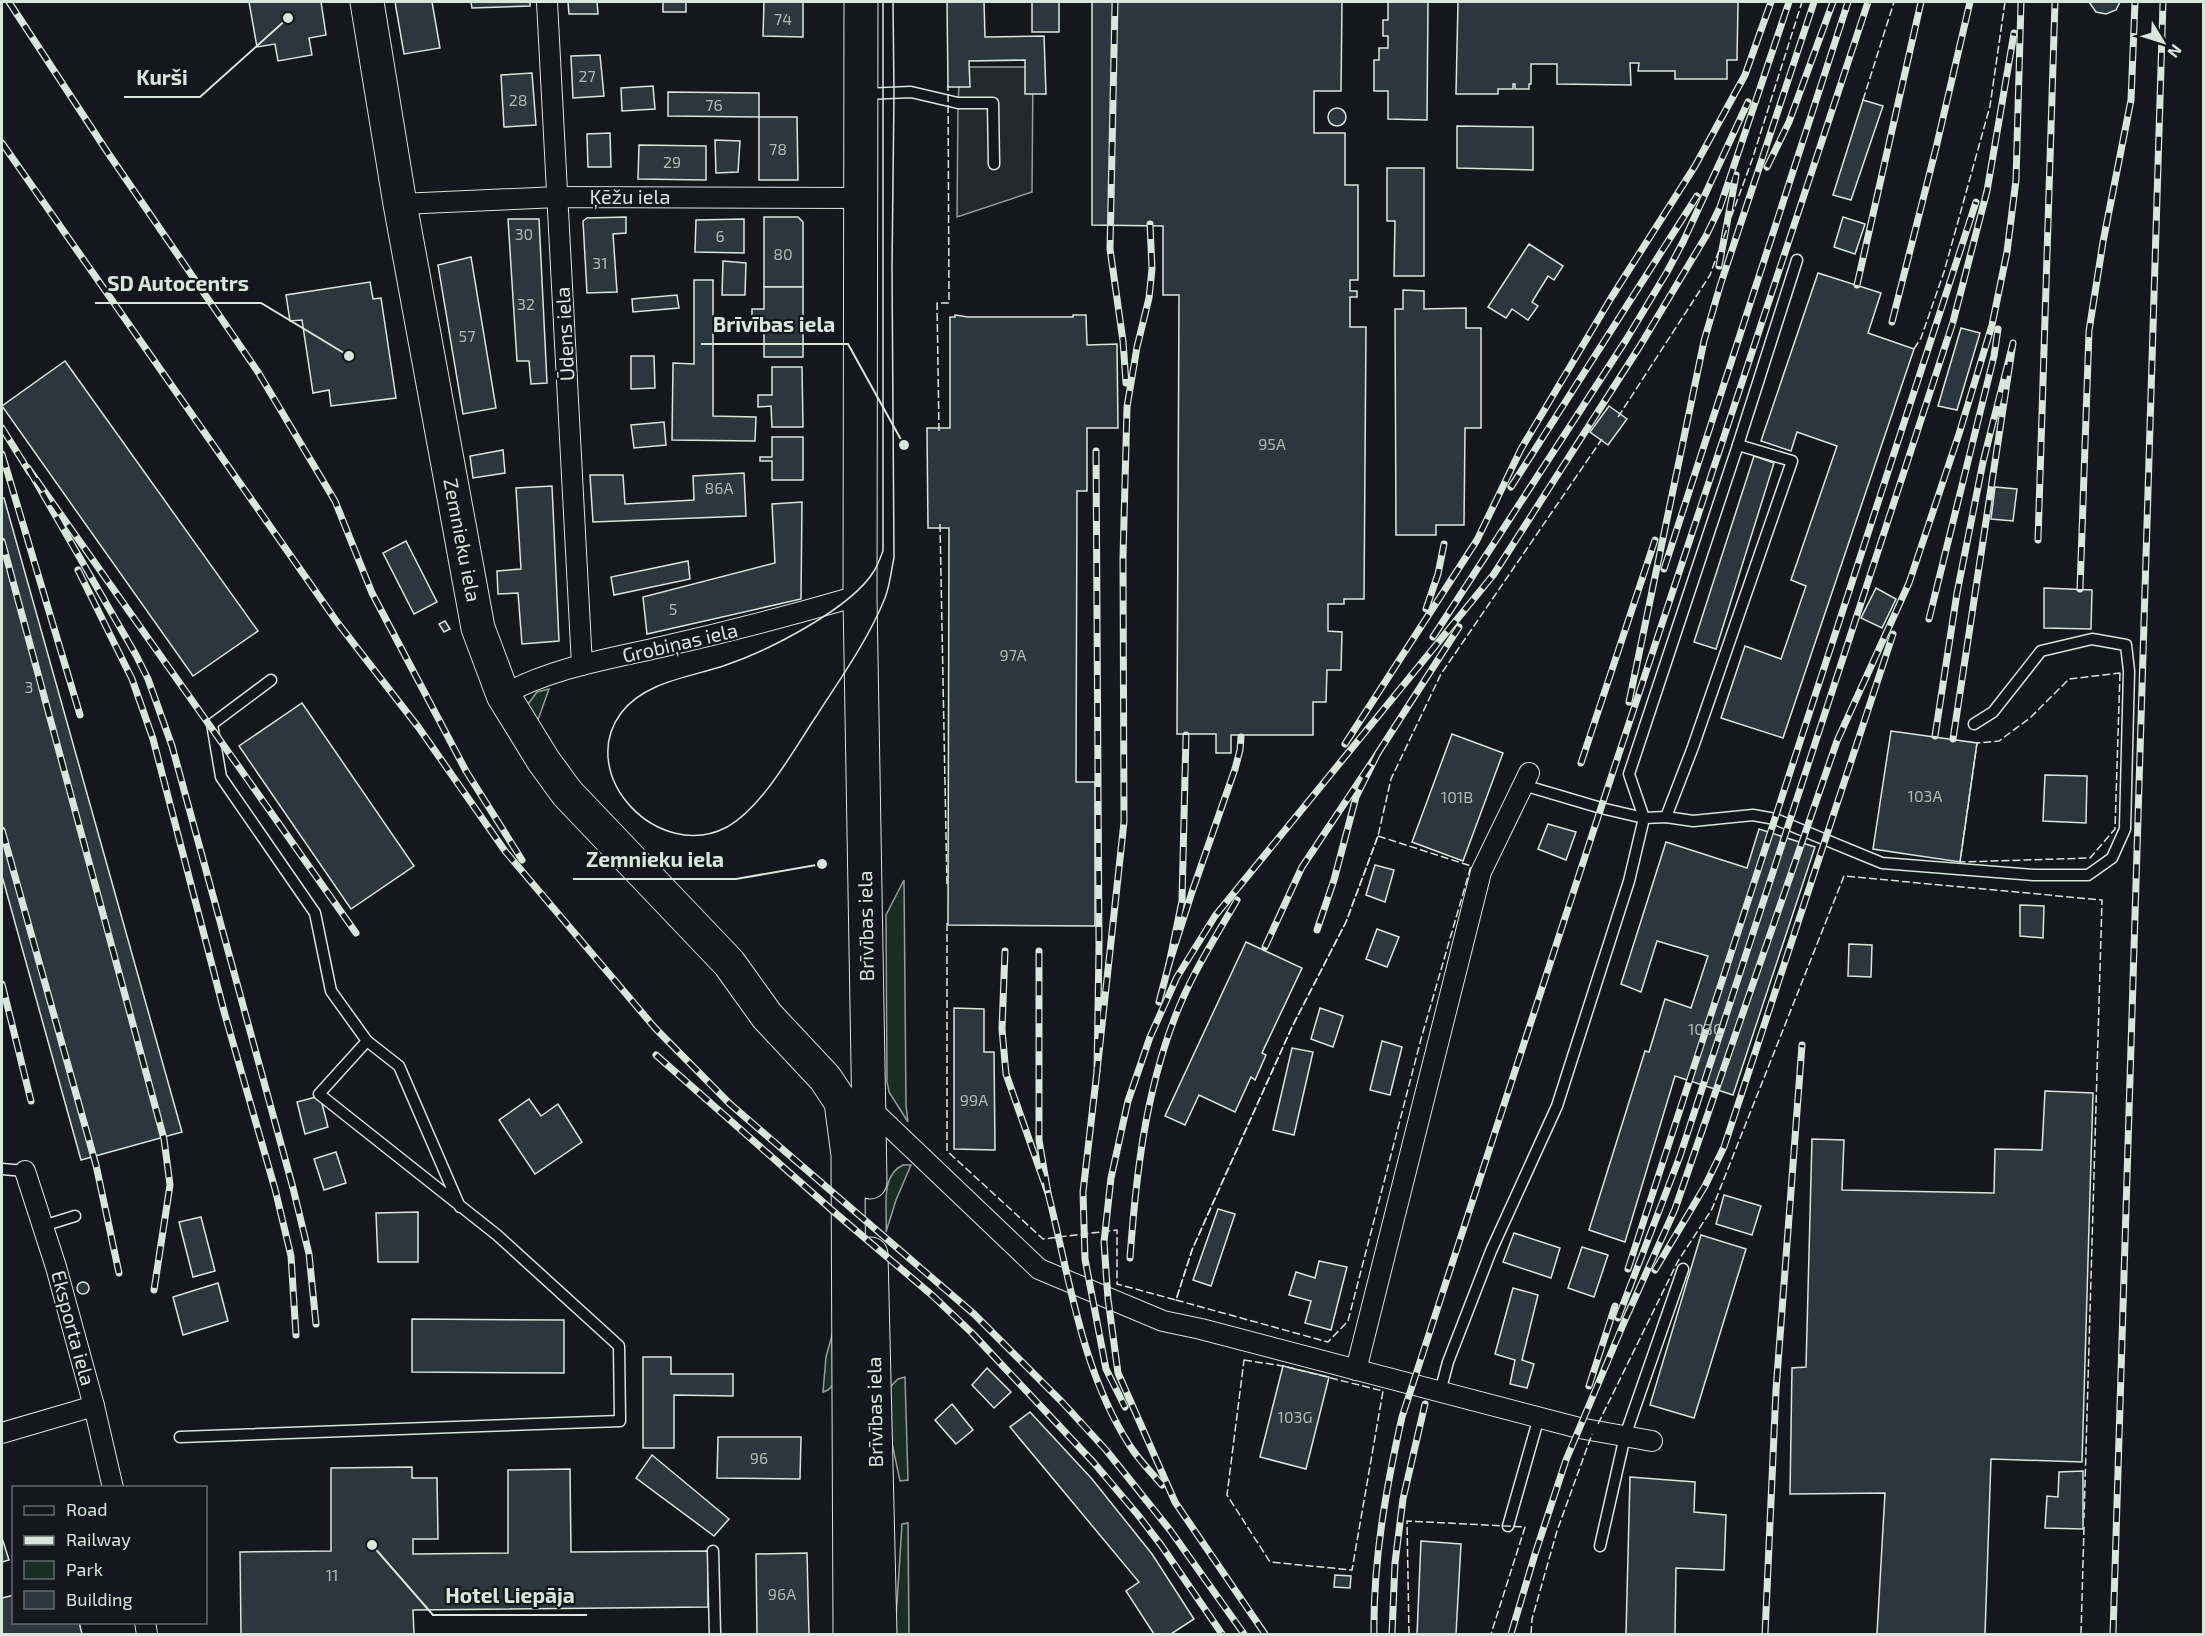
<svg xmlns="http://www.w3.org/2000/svg" width="2205" height="1636" viewBox="0 0 2205 1636" font-family="'Exo 2',sans-serif">
  <rect width="100%" height="100%" fill="#14181c"/>
  <!-- green -->
  <g fill="#1a2d24" stroke="#939e99" stroke-width="1.5">
    <polygon points="549,689 538,720 529,711 528,704 537,692"/>
    <polygon points="904,880 906,1105 908,1122 889,1092 887,1081 886,915"/>
    <path d="M903 1165H911L896 1200 886 1232C888 1210 879 1176 903 1165Z"/>
    <polygon points="838,1314 833,1385 828,1390 823,1392 826,1357"/>
    <polygon points="905,1377 908,1480 900,1481 889,1429 888,1389 898,1379"/>
    <polygon points="908,1523 909,1634 895,1634 902,1524"/>
  </g>
  <!-- parking -->
  <polygon fill="#24282b" stroke="#939e99" stroke-width="1.5" points="960,67 1033,67 1032,192 957,217 958,103"/>
  <!-- building -->
  <g fill="#2c363c" stroke="#d8e6dc" stroke-width="1.5">
    <polygon points="249,2 321,2 326,35 309,38 312,55 278,61 275,44 257,47"/>
    <polygon points="395,2 432,2 440,48 404,54"/>
    <polygon points="471,2 530,2 530,6 472,8"/>
    <polygon points="568,2 597,2 598,14 569,14"/>
    <rect x="663" y="2" width="23" height="10"/>
    <polygon points="764,2 803,2 803,37 763,36"/>
    <polygon points="947,2 984,2 985,37 1044,36 1046,94 1025,94 1025,60 969,61 970,87 948,87"/>
    <rect x="1032" y="2" width="27" height="30"/>
    <polygon points="1092,2 1342,2 1341,91 1314,91 1314,133 1345,133 1345,185 1358,185 1358,280 1350,280 1350,291 1357,291 1357,297 1350,297 1350,327 1366,327 1364,599 1344,599 1344,604 1328,604 1328,631 1342,632 1341,670 1327,670 1326,702 1313,702 1313,735 1231,735 1231,753 1216,753 1216,734 1177,734 1179,295 1163,295 1163,226 1092,225"/>
    <polygon points="1388,2 1428,2 1427,120 1388,119 1388,91 1374,91 1374,60 1379,60 1379,48 1388,48 1388,36 1383,36 1383,20 1388,20"/>
    <polygon points="1458,2 1738,2 1737,60 1727,60 1727,79 1675,79 1675,71 1638,71 1639,63 1630,63 1631,85 1557,84 1557,64 1531,64 1531,84 1529,84 1529,89 1515,89 1515,84 1513,84 1513,89 1498,89 1498,94 1456,94"/>
    <polygon points="2089,2 2120,2 2116,10 2106,14 2096,12"/>
    <polygon points="600,55 604,96 573,98 571,56"/>
    <polygon points="532,73 536,125 504,127 501,75"/>
    <polygon points="653,86 655,109 622,111 621,88"/>
    <polygon points="668,92 759,93 759,117 668,116"/>
    <polygon points="1863,100 1883,106 1851,200 1833,195"/>
    <circle cx="1337" cy="117" r="9"/>
    <polygon points="759,117 797,117 798,180 759,180"/>
    <polygon points="1457,126 1533,127 1533,170 1457,168"/>
    <polygon points="610,133 611,167 588,167 587,134"/>
    <polygon points="715,140 740,141 738,172 716,173"/>
    <polygon points="639,145 706,146 706,180 638,179"/>
    <polygon points="1387,168 1424,168 1424,276 1394,276 1395,221 1387,221"/>
    <polygon points="626,217 626,233 613,234 617,292 587,293 583,221 587,218"/>
    <polygon points="764,217 798,217 803,222 803,287 764,287"/>
    <polygon points="1843,217 1865,224 1855,254 1834,247"/>
    <polygon points="508,219 539,219 547,383 531,384 529,361 517,361"/>
    <polygon points="744,219 744,253 695,252 696,220"/>
    <polygon points="1529,244 1563,266 1554,280 1548,276 1532,302 1538,306 1528,320 1512,309 1506,318 1488,307"/>
    <polygon points="471,257 496,408 463,414 438,265"/>
    <polygon points="723,261 746,263 745,295 722,295"/>
    <polygon points="1818,273 1881,293 1868,333 1914,349 1783,738 1721,718 1745,646 1781,659 1806,586 1791,580 1837,446 1797,432 1791,451 1761,441"/>
    <polygon points="694,280 713,280 713,416 756,417 755,441 672,440 673,363 694,364"/>
    <polygon points="370,282 373,299 381,298 396,398 331,406 329,390 313,393 302,320 290,321 286,295"/>
    <polygon points="764,287 803,287 803,357 764,357 764,318 752,318 752,309 764,309"/>
    <polygon points="1403,290 1424,291 1424,309 1466,308 1466,328 1481,328 1481,428 1465,428 1464,525 1436,525 1436,535 1396,535 1395,309 1403,309"/>
    <polygon points="677,295 679,308 633,312 632,299"/>
    <polygon points="955,315 968,317 1073,317 1073,315 1086,315 1087,345 1117,344 1118,428 1087,428 1087,491 1077,491 1076,782 1095,782 1095,926 948,925 949,528 928,528 927,428 950,428 950,317 955,317"/>
    <polygon points="1961,328 1980,333 1957,410 1938,406"/>
    <polygon points="631,356 654,356 655,388 631,389"/>
    <polygon points="65,361 258,631 193,676 2,406"/>
    <polygon points="772,367 802,367 803,427 772,427 771,406 758,407 758,395 772,395"/>
    <polygon points="1609,406 1627,419 1608,445 1590,432"/>
    <polygon points="664,422 666,445 634,448 631,425"/>
    <polygon points="772,437 803,437 803,480 772,480 772,461 760,461 760,457 772,457"/>
    <polygon points="503,450 505,473 473,478 470,456"/>
    <polygon points="1754,456 1774,463 1716,649 1694,642"/>
    <polygon points="744,473 746,516 593,522 590,475 623,475 625,504 694,500 693,476"/>
    <polygon points="552,486 559,641 522,644 518,593 498,594 497,571 521,569 516,488"/>
    <polygon points="1995,487 2017,489 2013,521 1991,519"/>
    <polygon points="2,498 4,498 182,1132 81,1160 2,876"/>
    <polygon points="802,502 801,599 647,634 643,597 775,563 772,504"/>
    <polygon points="406,541 437,602 414,614 383,553"/>
    <polygon points="688,561 690,579 614,595 611,577"/>
    <polygon points="1876,588 1896,599 1882,628 1861,618"/>
    <polygon points="2044,588 2092,590 2091,629 2044,628"/>
    <polygon points="445,621 450,629 444,632 439,624"/>
    <polygon points="302,703 414,866 351,909 239,746"/>
    <polygon points="1891,731 1977,743 1960,862 1873,849"/>
    <polygon points="1452,734 1503,753 1463,861 1412,842"/>
    <polygon points="2045,775 2087,776 2086,823 2043,821"/>
    <polygon points="1548,824 1576,832 1566,860 1538,849"/>
    <polygon points="1759,829 1815,847 1733,1095 1675,1076 1625,1242 1589,1230 1645,1051 1649,1052 1665,999 1691,1008 1708,956 1657,941 1641,992 1621,984 1666,842 1747,868"/>
    <polygon points="1375,865 1394,870 1385,902 1366,895"/>
    <polygon points="2020,905 2044,906 2043,938 2020,936"/>
    <polygon points="1377,929 1399,937 1387,967 1366,959"/>
    <polygon points="1246,942 1302,968 1262,1053 1266,1055 1255,1080 1251,1077 1235,1112 1199,1095 1185,1125 1165,1116"/>
    <polygon points="1849,944 1872,945 1871,977 1848,976"/>
    <polygon points="954,1008 984,1009 984,1052 994,1052 995,1150 954,1149"/>
    <polygon points="1320,1008 1343,1016 1333,1047 1311,1039"/>
    <polygon points="1382,1041 1402,1047 1390,1095 1370,1090"/>
    <polygon points="1292,1048 1313,1052 1294,1135 1273,1130"/>
    <polygon points="2045,1091 2093,1093 2082,1462 1991,1459 1985,1634 1877,1634 1885,1493 1790,1494 1792,1368 1806,1367 1812,1139 1844,1140 1842,1190 1994,1193 1995,1149 2042,1150"/>
    <polygon points="320,1096 328,1127 305,1134 297,1102"/>
    <polygon points="529,1099 541,1116 558,1104 582,1142 535,1174 499,1120"/>
    <polygon points="336,1152 346,1183 324,1190 314,1159"/>
    <polygon points="1724,1195 1761,1206 1752,1235 1716,1224"/>
    <polygon points="1218,1209 1235,1214 1211,1286 1193,1280"/>
    <polygon points="418,1212 418,1262 378,1262 376,1213"/>
    <polygon points="201,1217 215,1271 193,1277 179,1222"/>
    <polygon points="1514,1233 1560,1248 1551,1278 1503,1262"/>
    <polygon points="1701,1235 1746,1249 1694,1418 1650,1405"/>
    <polygon points="1582,1247 1608,1255 1594,1297 1568,1288"/>
    <polygon points="1319,1261 1347,1267 1331,1330 1305,1323 1311,1301 1289,1295 1296,1272 1315,1278"/>
    <circle cx="83" cy="1288" r="6"/>
    <polygon points="218,1283 228,1321 183,1335 173,1297"/>
    <polygon points="1513,1288 1538,1295 1522,1360 1534,1364 1527,1388 1510,1384 1515,1360 1495,1354"/>
    <polygon points="412,1319 564,1320 564,1373 412,1372"/>
    <polygon points="643,1357 671,1357 671,1374 733,1374 733,1396 674,1395 674,1448 643,1448"/>
    <polygon points="1283,1366 1329,1377 1306,1469 1260,1457"/>
    <polygon points="987,1368 1011,1392 994,1408 972,1385"/>
    <polygon points="952,1404 973,1430 956,1444 935,1420"/>
    <polygon points="1030,1412 1092,1479 1152,1554 1194,1619 1171,1634 1154,1634 1126,1591 1139,1582 1010,1427"/>
    <polygon points="718,1437 801,1437 800,1479 717,1478"/>
    <polygon points="652,1455 729,1519 714,1536 636,1478"/>
    <polygon points="412,1467 412,1478 437,1478 438,1539 413,1539 413,1554 508,1553 508,1470 570,1469 571,1552 708,1551 708,1607 413,1610 414,1634 241,1634 240,1552 331,1551 331,1468"/>
    <polygon points="2083,1471 2083,1529 2045,1528 2047,1496 2058,1497 2059,1472"/>
    <polygon points="1630,1477 1695,1482 1694,1512 1726,1515 1724,1570 1676,1568 1675,1634 1626,1634"/>
    <polygon points="2,1538 9,1560 2,1562"/>
    <polygon points="1421,1541 1461,1544 1456,1634 1417,1634"/>
    <polygon points="807,1553 809,1634 757,1634 756,1554"/>
    <polygon points="1335,1575 1351,1576 1350,1588 1334,1587"/>
    <polygon points="14,1595 14,1622 79,1622 82,1634 2,1634 2,1598"/>
  </g>
  <g fill="none" stroke-linecap="round" stroke-linejoin="round">
    <!-- lane casing -->
    <g stroke="#d8e6dc" stroke-width="13">
      <g id="lane">
        <polyline points="865,94 911,92 958,103 993,103 994,164"/>
        <polyline points="271,680 212,724 221,777 315,913 331,991 367,1041"/>
        <polyline points="1523,785 1601,808 1644,818 1666,817 1693,821 1753,815 1775,819 1882,863 2034,875 2088,875 2112,858 2125,829 2129,671 2126,645 2092,639 2041,651 1993,712 1974,724"/>
        <polyline points="1666,817 1693,747 1792,461 1738,445"/>
        <polyline points="2,1169 25,1171"/>
        <polyline points="43,1226 75,1216"/>
        <polyline points="1440,1392 1448,1362 1491,1251 1557,1106 1629,881 1644,818 1629,774 1738,445 1797,260"/>
        <polyline points="180,1437 620,1421 619,1346 497,1235 319,1094 367,1041 399,1066 460,1207"/>
        <polyline points="1508,1526 1539,1417"/>
        <polyline points="1600,1546 1625,1436 1683,1269"/>
        <polyline points="713,1551 715,1634"/>
      </g>
    </g>
    <!-- street casing -->
    <g stroke="#d8e6dc" stroke-width="22">
      <g id="street">
        <polyline points="547,2 582,665"/>
        <polyline points="400,204 558,197 861,198"/>
        <path d="M503 695C551 668 608 659 661 647 723 633 785 617 847 599L860 598"/>
        <polyline points="869,1107 1039,1269 1163,1321 1201,1329 1579,1428 1652,1441"/>
        <polyline points="25,1171 56,1267 94,1406 113,1488"/>
        <polyline points="1356,1370 1481,872 1529,773"/>
        <polyline points="2,1433 94,1406"/>
        <polyline points="145,1622 147,1634"/>
      </g>
    </g>
    <!-- highway casing -->
    <g stroke="#d8e6dc" stroke-width="35">
      <g id="highway">
        <polyline points="367,2 400,204 478,628 503,695 543,760 567,793 729,963 767,1016 825,1078 841,1102 848,1155 850,1634"/>
        <polyline points="861,2 860,598 870,1182"/>
        <polyline points="871,1254 880,1634"/>
      </g>
    </g>
    <!-- lane -->
    <use href="#lane" stroke="#14181c" stroke-width="10"/>
    <!-- street -->
    <use href="#street" stroke="#14181c" stroke-width="20"/>
    <!-- highway -->
    <use href="#highway" stroke="#14181c" stroke-width="33"/>
    <!-- tram -->
    <path stroke="#d8e6dc" stroke-width="1.5" d="M883 2V551C880 558 878 565 874 571 851 609 767 651 726 665 692 677 645 681 621 713 575 776 659 863 727 827 763 807 794 749 817 715 842 676 868 640 885 598 890 585 891 571 894 558L892 268 894 94 893 2"/>
    <!-- rail casing -->
    <g stroke="#d8e6dc" stroke-width="7">
      <g id="rail">
        <polyline points="9,2 106,150 258,372 335,501 372,593 466,771 522,860"/>
        <polyline points="1115,2 1110,249 1123,341 1126,383"/>
        <polyline points="2,143 337,622 419,728 505,851 655,1028 730,1104 974,1314 1063,1403 1106,1450 1170,1530 1244,1634"/>
        <polyline points="1767,167 1789,122 1833,2"/>
        <polyline points="1719,266 1736,175"/>
        <polyline points="1857,285 1921,2"/>
        <polyline points="1892,322 1936,148 1970,2"/>
        <polyline points="2,428 30,473"/>
        <polyline points="1096,451 1099,946 1097,1071 1124,822 1123,558 1127,407 1137,347 1149,298 1152,269 1150,224"/>
        <polyline points="2,454 80,715"/>
        <polyline points="1511,487 1697,196"/>
        <polyline points="2038,540 2055,2"/>
        <polyline points="2,541 164,1139 170,1185 154,1290"/>
        <polyline points="1664,569 1848,2"/>
        <polyline points="78,570 132,679 153,739 225,1015 275,1189 291,1256 296,1335"/>
        <polyline points="2080,589 2089,331 2103,242 2131,100 2135,2"/>
        <polyline points="1426,609 1438,574 1444,544"/>
        <polyline points="1929,619 1994,356 1998,329"/>
        <polyline points="1433,637 1626,340 1667,272 1683,242 1748,102"/>
        <polyline points="1629,702 1704,341 1720,286 1814,2"/>
        <polyline points="1186,735 1182,901 1169,964 1192,892 1235,769 1240,750 1241,737"/>
        <polyline points="1935,736 1957,593 1983,462 2013,343 1953,739"/>
        <polyline points="1345,744 1477,540 1521,449 1611,298 1695,166 1745,75 1771,2"/>
        <polyline points="1378,753 1459,627"/>
        <polyline points="1581,763 1655,540"/>
        <polyline points="2,830 96,1165 119,1273"/>
        <polyline points="1265,947 1302,867 1378,753 1356,797 1334,880 1317,930"/>
        <polyline points="1005,951 1002,1029 1006,1074 1048,1193 1039,1140 1039,951"/>
        <polyline points="2,984 31,1101"/>
        <polyline points="1159,1002 1169,964"/>
        <polyline points="656,1055 833,1211 933,1296 972,1333 1094,1463 1138,1515 1161,1545 1222,1634"/>
        <polyline points="1097,1071 1083,1192 1085,1259 1106,1369 1125,1407"/>
        <path d="M1048 1193C1070 1279 1081 1370 1130 1446 1139 1460 1151 1472 1162 1485"/>
        <path d="M1130 1258C1136 1175 1145 1095 1175 1017 1191 975 1215 938 1237 900"/>
        <polyline points="1628,1269 1976,202"/>
        <polyline points="1655,1270 1705,1186 1724,1147 1893,634"/>
        <polyline points="1618,1318 1680,1156 1953,322 1987,191 2014,33"/>
        <polyline points="316,1324 309,1254 293,1188 172,746 148,679 136,655 28,468 356,933"/>
        <polyline points="1589,1386 1615,1306"/>
        <polyline points="1265,1634 1175,1502 1118,1373 1108,1299 1104,1242 1111,1178 1128,1101 1150,1037 1177,977 1215,916 1494,574 1640,346 1706,236 1720,207 1789,2"/>
        <path d="M1374 1634C1373 1561 1386 1488 1402 1417L1594 829 1868 2"/>
        <polyline points="1392,1634 1395,1563 1403,1499 1425,1404"/>
        <polyline points="1511,1634 1535,1554 1566,1460 1625,1320 1675,1209 1837,741 1909,583 1959,434 1992,325 2007,252 2016,180 2021,2"/>
        <polyline points="1765,1634 1776,1390 1802,1045"/>
        <polyline points="2113,1634 2163,2"/>
      </g>
    </g>
    <!-- rail -->
    <use href="#rail" stroke="#14181c" stroke-width="4.5" stroke-dasharray="14" stroke-linecap="butt"/>
    <!-- fence -->
    <g stroke="#d8e6dc" stroke-width="1.5" stroke-dasharray="8 3" stroke-linecap="butt">
      <polyline points="1863,100 1894,2"/>
      <polyline points="1914,349 1921,338 1944,272 1990,106 2005,2"/>
      <polyline points="1618,417 1710,275 1752,160 1802,2"/>
      <polyline points="939,431 937,303 949,303 948,85"/>
      <polyline points="940,524 947,887"/>
      <polygon points="2120,673 2115,829 2090,858 1960,862 1977,743 1999,741 2030,718 2069,679"/>
      <polygon points="1378,836 1471,866 1421,1039 1348,1321 1328,1342 1176,1300 1192,1250 1292,1027 1346,922"/>
      <polyline points="947,923 947,1151 1043,1239 1117,1230 1117,1284 1176,1300 1192,1250 1223,1180 1292,1027 1346,922 1378,836 1391,779 1441,674 1602,439"/>
      <polygon points="1244,1360 1283,1366 1383,1391 1352,1570 1270,1562 1227,1495"/>
      <polyline points="1598,1424 1678,1261 1712,1209 1844,876 2102,900 2084,1518"/>
      <polyline points="1409,1634 1407,1521 1525,1527 1491,1634"/>
      <polyline points="1531,1634 1532,1619 1557,1531 1592,1434"/>
      <polyline points="2081,1634 2084,1527"/>
    </g>
  </g>
  <g text-anchor="middle" stroke-width="4.5" stroke-linejoin="round" paint-order="stroke">
    <!-- number labels -->
    <g font-size="16" fill="#adbab4">
      <text x="783" y="25">74</text>
      <text x="587" y="82">27</text>
      <text x="518" y="106">28</text>
      <text x="714" y="111">76</text>
      <text x="778" y="155">78</text>
      <text x="672" y="168">29</text>
      <text x="524" y="240">30</text>
      <text x="720" y="242">6</text>
      <text x="783" y="260">80</text>
      <text x="600" y="269">31</text>
      <text x="526" y="310">32</text>
      <text x="467" y="342">57</text>
      <text x="1272" y="450">95A</text>
      <text x="719" y="494">86A</text>
      <text x="673" y="615">5</text>
      <text x="1013" y="661">97A</text>
      <text x="29" y="693">3</text>
      <text x="1925" y="802">103A</text>
      <text x="1457" y="803">101B</text>
      <text x="1705" y="1035">103C</text>
      <text x="974" y="1106">99A</text>
      <text x="1295" y="1423">103G</text>
      <text x="759" y="1464">96</text>
      <text x="332" y="1581">11</text>
      <text x="782" y="1600">96A</text>
    </g>
    <!-- street labels -->
    <g font-size="20" fill="#d8e6dc" stroke="#14181c">
      <text x="630" y="204">Ķēžu iela</text>
      <text transform="translate(565 334) rotate(-93)" y="7">Ūdens iela</text>
      <text transform="translate(462 540) rotate(79)" y="7">Zemnieku iela</text>
      <text transform="translate(680 643) rotate(-13)" y="7">Grobiņas iela</text>
      <text transform="translate(866 926) rotate(-91)" y="7">Brīvības iela</text>
      <text transform="translate(73 1328) rotate(75)" y="7">Eksporta iela</text>
      <text transform="translate(875 1412) rotate(-91)" y="7">Brīvības iela</text>
    </g>
  </g>
  <!-- callouts -->
  <path fill="none" stroke="#d8e6dc" stroke-width="2" d="M288 18L200 97H124M349 356L261 303H95M904 445L848 344H701M822 864L736 879H573M372 1545L433 1615H587"/>
  <g fill="#d8e6dc" stroke="#14181c" stroke-width="2">
    <circle cx="288" cy="18" r="6"/>
    <circle cx="349" cy="356" r="6"/>
    <circle cx="904" cy="445" r="6"/>
    <circle cx="822" cy="864" r="6"/>
    <circle cx="372" cy="1545" r="6"/>
  </g>
  <g font-size="21" text-anchor="middle" font-weight="bold" fill="#d8e6dc" stroke="#14181c" stroke-width="4.5" stroke-linejoin="round" paint-order="stroke">
    <text x="162" y="85">Kurši</text>
    <text x="178" y="291">SD Autocentrs</text>
    <text x="774" y="332">Brīvības iela</text>
    <text x="655" y="867">Zemnieku iela</text>
    <text x="510" y="1603">Hotel Liepāja</text>
  </g>
  <!-- border -->
  <rect width="2205" height="1636" fill="none" stroke="#d8e6dc" stroke-width="6"/>
  <!-- legend -->
  <rect x="12" y="1486" width="195" height="138" fill="#14181c" stroke="#626a69" stroke-width="1.5"/>
  <rect x="24" y="1506" width="30" height="9" fill="#14181c" stroke="#626a69" stroke-width="1.5"/>
  <text x="66" y="1516" font-size="18" fill="#d8e6dc">Road</text>
  <rect x="24" y="1536" width="30" height="9" fill="#d8e6dc" stroke="#626a69" stroke-width="1.5"/>
  <text x="66" y="1546" font-size="18" fill="#d8e6dc">Railway</text>
  <rect x="24" y="1561" width="30" height="18" fill="#1a2d24" stroke="#626a69" stroke-width="1.5"/>
  <text x="66" y="1576" font-size="18" fill="#d8e6dc">Park</text>
  <rect x="24" y="1591" width="30" height="18" fill="#2c363c" stroke="#626a69" stroke-width="1.5"/>
  <text x="66" y="1606" font-size="18" fill="#d8e6dc">Building</text>
  <!-- north arrow -->
  <g transform="translate(2163 42) rotate(128)" stroke="#14181c" stroke-width="4.5" paint-order="stroke">
  <path d="M0-4.5L10 22L0 15L-10 22Z" fill="#d8e6dc"/>
  <text y="-9" font-size="16" font-weight="bold" text-anchor="middle" fill="#d8e6dc">N</text>
  </g>
</svg>
